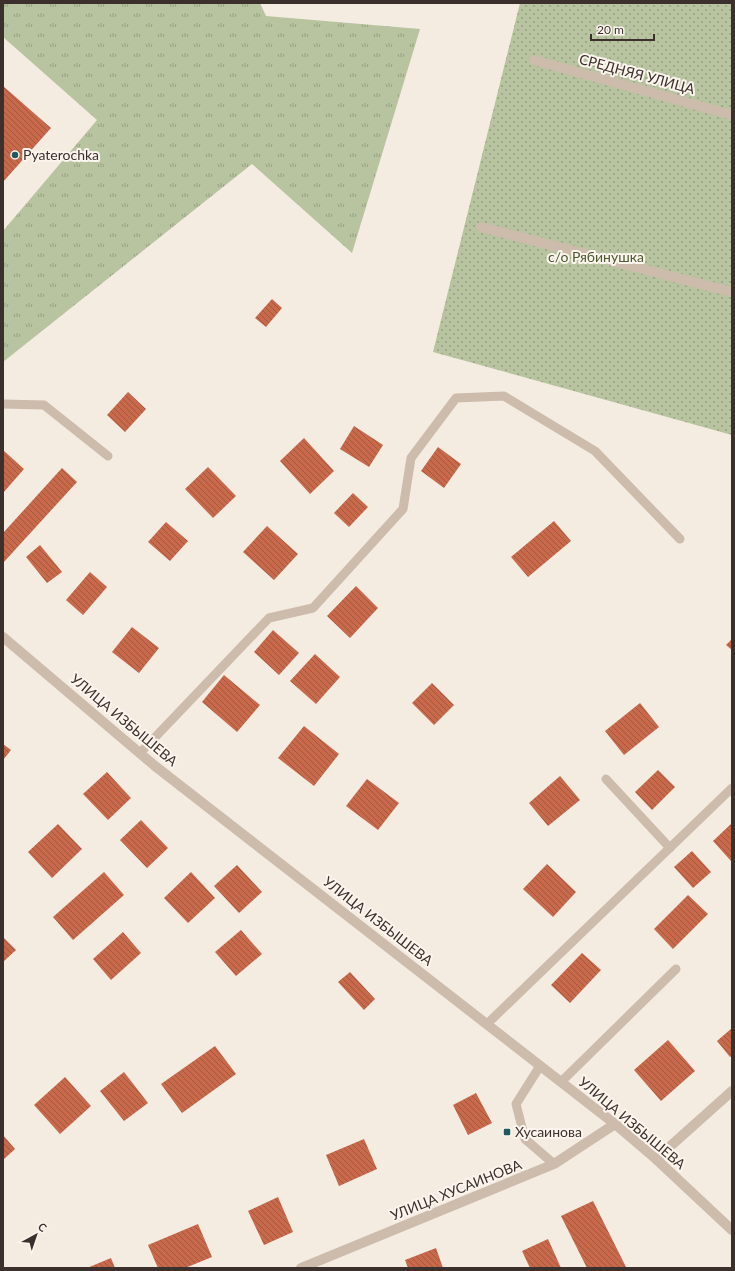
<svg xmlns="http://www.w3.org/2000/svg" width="735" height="1271" viewBox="0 0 735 1271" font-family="Lato,sans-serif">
  <defs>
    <pattern id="grass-tufts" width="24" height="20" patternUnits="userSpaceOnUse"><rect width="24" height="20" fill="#b8c4a0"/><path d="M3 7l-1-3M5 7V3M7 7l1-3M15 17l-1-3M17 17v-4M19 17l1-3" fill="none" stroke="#97a083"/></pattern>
    <pattern id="garden-dots" width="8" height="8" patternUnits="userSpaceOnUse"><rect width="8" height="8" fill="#b8c4a0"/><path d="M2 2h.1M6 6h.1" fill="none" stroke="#97a083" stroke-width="1.8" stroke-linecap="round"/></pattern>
    <pattern id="building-back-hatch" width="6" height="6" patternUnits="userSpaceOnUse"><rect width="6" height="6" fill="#c8694b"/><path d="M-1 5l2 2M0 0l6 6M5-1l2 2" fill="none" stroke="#a4573f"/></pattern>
  </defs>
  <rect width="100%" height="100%" fill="#f4ebe1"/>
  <!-- grass -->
  <polygon fill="url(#grass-tufts)" points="3,3 260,3 266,16 420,29 352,253 252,164 3,362 3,231 97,120 3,37"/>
  <!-- garden -->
  <polygon fill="url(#garden-dots)" points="520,3 732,3 732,435 433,352"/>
  <!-- building -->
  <g fill="url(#building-back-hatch)">
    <polygon points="3,86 51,128 3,182"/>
    <polygon points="272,299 282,308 266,327 255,318"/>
    <polygon points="128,392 146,409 125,432 107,415"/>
    <polygon points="354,426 383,445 369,467 340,449"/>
    <polygon points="304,438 334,471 310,494 280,461"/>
    <polygon points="438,447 461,464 444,488 421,471"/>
    <polygon points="3,450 24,469 3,493"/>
    <polygon points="208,467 236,496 213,518 185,489"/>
    <polygon points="62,468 77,482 3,563 3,533"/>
    <polygon points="353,493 368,507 349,527 334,513"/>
    <polygon points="554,521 571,541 528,577 511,557"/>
    <polygon points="166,522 188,541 170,561 148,542"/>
    <polygon points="267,526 298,554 274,580 243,552"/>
    <polygon points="40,545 62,572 47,583 26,557"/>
    <polygon points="90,572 107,587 83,615 66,600"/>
    <polygon points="356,586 378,608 350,638 327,616"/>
    <polygon points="132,627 159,648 139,673 112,652"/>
    <polygon points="273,630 299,653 279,675 254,652"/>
    <polygon points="732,639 732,650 726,645"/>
    <polygon points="315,654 340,677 316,704 290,681"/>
    <polygon points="224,675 260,705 237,732 202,702"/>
    <polygon points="432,683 454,705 434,725 412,703"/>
    <polygon points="640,703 659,727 624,755 605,731"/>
    <polygon points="304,726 339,754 314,786 278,758"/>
    <polygon points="3,744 11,750 3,760"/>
    <polygon points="658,770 675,787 652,810 635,792"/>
    <polygon points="107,772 131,798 108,820 83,794"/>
    <polygon points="560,776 580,800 548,826 529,803"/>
    <polygon points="367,779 399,803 378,830 346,806"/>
    <polygon points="141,820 168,848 147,868 120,840"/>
    <polygon points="732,823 732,860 731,861 713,841"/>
    <polygon points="58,824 82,849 52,878 28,852"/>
    <polygon points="692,851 711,872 693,888 674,867"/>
    <polygon points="547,864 576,892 553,917 523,889"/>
    <polygon points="237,865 262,892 239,913 214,886"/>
    <polygon points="104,872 124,895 73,940 53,917"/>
    <polygon points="191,872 215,898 188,923 164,898"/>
    <polygon points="688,895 708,914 673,949 654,929"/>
    <polygon points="241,930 262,954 236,976 215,952"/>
    <polygon points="123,932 141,953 111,980 93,959"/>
    <polygon points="3,937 16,950 3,962"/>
    <polygon points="582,953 601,970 570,1003 551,985"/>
    <polygon points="350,972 375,999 364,1010 338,982"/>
    <polygon points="732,1028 732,1056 730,1057 717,1041"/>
    <polygon points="668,1040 695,1071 661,1101 634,1070"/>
    <polygon points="215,1046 236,1074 182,1113 161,1084"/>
    <polygon points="124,1072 148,1103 124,1121 100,1091"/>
    <polygon points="65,1077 91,1106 60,1134 34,1105"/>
    <polygon points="476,1093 492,1123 468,1135 453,1105"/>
    <polygon points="3,1135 15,1149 3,1160"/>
    <polygon points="364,1139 377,1169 339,1186 326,1155"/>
    <polygon points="278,1197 293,1232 264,1245 248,1211"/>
    <polygon points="593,1201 626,1267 625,1268 587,1268 561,1216"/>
    <polygon points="198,1224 212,1257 185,1268 158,1268 148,1245"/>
    <polygon points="548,1239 561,1268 530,1268 522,1251"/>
    <polygon points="436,1248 443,1268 408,1268 405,1260"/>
    <polygon points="111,1258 115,1268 87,1268"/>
  </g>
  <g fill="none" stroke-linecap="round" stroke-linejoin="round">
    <!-- lane -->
    <g stroke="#cdbbac" stroke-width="9">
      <polyline points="3,404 44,405 108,456"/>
      <polyline points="140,753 269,618 313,608 403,509 411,458 456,398 504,396 595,451 680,539"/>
      <polyline points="606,779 670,848"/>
      <polyline points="487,1024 732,788"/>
      <polyline points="540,1066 516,1104 525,1139 554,1164"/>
      <polyline points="561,1082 676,969"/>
    </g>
    <!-- street -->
    <g stroke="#cdbbac" stroke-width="10">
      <polyline points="534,60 732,115"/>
      <polyline points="481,227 732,292"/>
      <polyline points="3,637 155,766 615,1124 656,1159 732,1230"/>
      <polyline points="656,1159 732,1091"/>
      <polyline points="301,1268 554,1164 615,1124"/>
    </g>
  </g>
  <!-- markers -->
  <g fill="#1f5a5e" stroke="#fbf5ee" stroke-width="1.5">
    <circle cx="15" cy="155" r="4"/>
    <rect x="503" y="1128" width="8" height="8" rx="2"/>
  </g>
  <g text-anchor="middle" stroke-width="4" stroke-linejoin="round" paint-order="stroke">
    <!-- street labels -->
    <g font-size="14" fill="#3b302b" stroke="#fbf5ee">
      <text transform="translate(637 74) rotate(15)" y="5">СРЕДНЯЯ УЛИЦА</text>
      <text transform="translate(124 720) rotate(40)" y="5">УЛИЦА ИЗБЫШЕВА</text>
      <text transform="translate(378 921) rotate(38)" y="5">УЛИЦА ИЗБЫШЕВА</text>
      <text transform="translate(632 1123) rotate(40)" y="5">УЛИЦА ИЗБЫШЕВА</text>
      <text transform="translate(456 1190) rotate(-22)" y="5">УЛИЦА ХУСАИНОВА</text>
    </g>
    <!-- poi labels -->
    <g font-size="14" fill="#3b302b" stroke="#fbf5ee" text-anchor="start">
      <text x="23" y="160">Pyaterochka</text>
      <text x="515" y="1137">Хусаинова</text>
    </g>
    <!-- park labels -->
    <g font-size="14" fill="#4a5a2e" stroke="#fbf5ee">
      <text x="596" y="262">с/о Рябинушка</text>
    </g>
  </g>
  <!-- border -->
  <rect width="735" height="1271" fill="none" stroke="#3b302b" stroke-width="8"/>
  <!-- north arrow -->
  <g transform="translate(36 1235) rotate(40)" stroke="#fbf5ee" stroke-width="3" paint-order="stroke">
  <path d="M0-3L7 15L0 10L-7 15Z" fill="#3b302b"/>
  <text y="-6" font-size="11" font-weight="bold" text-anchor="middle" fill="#3b302b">С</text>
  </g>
  <!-- scale -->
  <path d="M591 34v6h63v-6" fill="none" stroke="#3b302b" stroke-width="2"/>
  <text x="597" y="34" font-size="12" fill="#3b302b" stroke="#fbf5ee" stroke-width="3" paint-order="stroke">20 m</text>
</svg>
